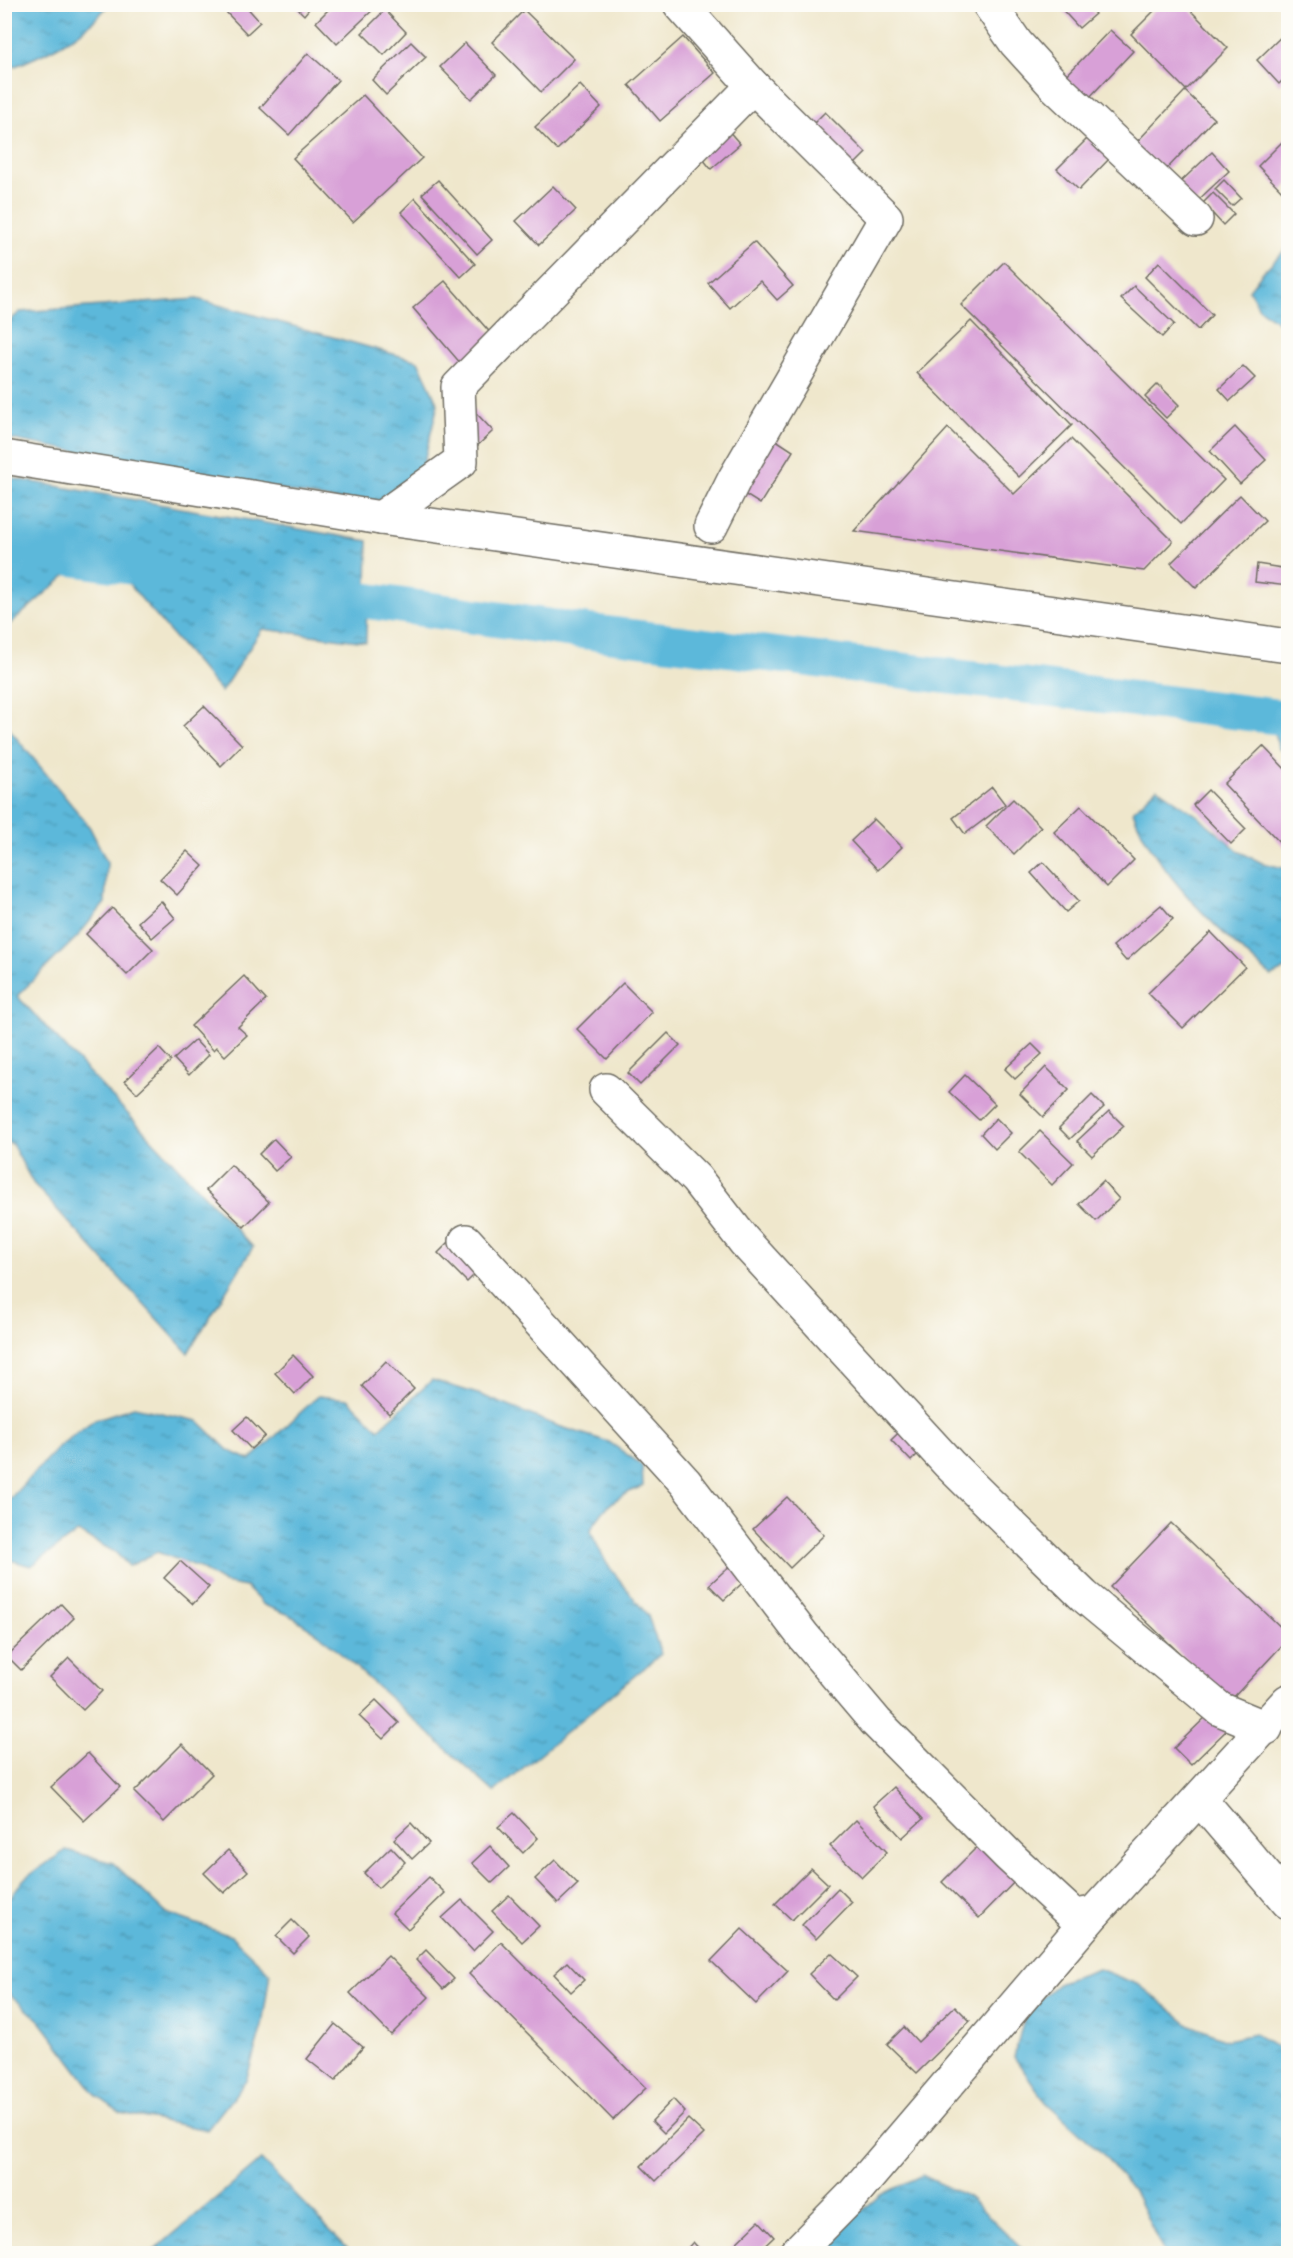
<svg xmlns="http://www.w3.org/2000/svg" width="1293" height="2258" viewBox="0 0 1293 2258" font-family="'Libre Caslon Text',serif">
  <defs>
    <pattern id="water-ripples" width="26" height="14" patternUnits="userSpaceOnUse" patternTransform="scale(1.5)"><rect width="26" height="14" fill="#5cb8da"/><path d="M2 4q2-2 4 0t4 0M15 11q2-2 4 0t4 0" fill="none" stroke="#4c96b1"/></pattern>
  </defs>
  <rect width="100%" height="100%" fill="#fdfcf7"/>
  <filter id="ink" filterUnits="userSpaceOnUse"><feTurbulence type="fractalNoise" baseFrequency=".0167" numOctaves="2"/><feDisplacementMap in="SourceGraphic" scale="12" xChannelSelector="R" yChannelSelector="G"/><feConvolveMatrix kernelMatrix="1 2 1 2 8 2 1 2 1" color-interpolation-filters="sRGB"/></filter>
  <filter id="wash" filterUnits="userSpaceOnUse"><feTurbulence type="fractalNoise" baseFrequency=".008" numOctaves="4" result="noise"/><feDisplacementMap in="SourceGraphic" scale="24" xChannelSelector="R" yChannelSelector="G"/><feGaussianBlur stdDeviation="1.35" result="paint"/><feColorMatrix in="noise" values="0 0 0 0 0 0 0 0 0 0 0 0 0 0 0 0 0 1.4 0 .05"/><feComposite in="paint" operator="in"/></filter>
  <g filter="url(#wash)">
    <rect width="100%" height="100%" fill="#efe7cc"/>
    <!-- water -->
    <g fill="url(#water-ripples)" stroke="#447282" stroke-width="1.5">
      <path d="M4 5 5 4 108 5C84 37 42 56 5 70Z"/>
      <polygon points="1288,247 1288,330 1259,308 1249,290 1262,273"/>
      <polygon points="197,299 418,361 438,404 422,470 382,509 5,438 5,325 20,312"/>
      <polygon points="5,477 368,541 366,642 262,629 221,692 98,548 5,628"/>
      <polygon points="1288,709 1288,755 1278,748 1275,731"/>
      <polygon points="5,724 89,826 107,862 105,903 77,937 17,996 253,1247 188,1353 33,1183 12,1144 5,1142"/>
      <path d="M1157 788 1198 816 1240 852 1262 863 1288 869V968L1271 976C1223 935 1153 871 1133 811Z"/>
      <path d="M432 1380 481 1395 558 1426 609 1442 642 1465 643 1486C615 1497 605 1505 590 1531L607 1564 648 1616 661 1654 494 1792 319 1634 290 1615 264 1605 246 1587 224 1583 198 1567 157 1552 129 1566 115 1552 78 1532 31 1566 6 1559 5 1556V1504L59 1446 94 1420 134 1407 198 1421 228 1450 250 1460 318 1396 348 1399 379 1429Z"/>
      <polygon points="66,1850 113,1863 166,1913 231,1936 270,1973 262,2026 246,2081 207,2130 121,2113 97,2096 40,2021 5,1990 5,1904 24,1879"/>
      <polygon points="1099,1969 1139,1985 1190,2025 1227,2040 1255,2034 1288,2055 1288,2253 1164,2253 1136,2195 1105,2156 1046,2102 1014,2057 1026,2011 1060,1982"/>
      <polygon points="261,2160 352,2253 151,2253"/>
      <polygon points="922,2175 970,2198 1027,2253 813,2254 879,2196"/>
    </g>
    <g fill="none" stroke-linecap="round" stroke-linejoin="round">
      <!-- canal -->
      <g stroke="#5cb8da" stroke-width="36">
        <polyline points="4,548 160,571"/>
        <polyline points="319,594 566,629 1288,718"/>
      </g>
    </g>
    <g id="blocks">
      <!-- building -->
      <g fill="#d8a0d7">
        <polygon points="234,4 244,4 260,22 247,34 226,12"/>
        <polygon points="293,4 313,4 304,15"/>
        <polygon points="334,4 379,4 337,44 316,22"/>
        <polygon points="1057,4 1086,4 1095,14 1079,28"/>
        <polygon points="1161,4 1184,4 1228,48 1186,90 1131,34"/>
        <polygon points="385,10 406,32 384,55 362,33"/>
        <polygon points="524,10 574,59 541,92 492,42"/>
        <polygon points="1110,30 1133,51 1088,99 1064,78"/>
        <polygon points="1288,30 1288,75 1279,84 1257,60"/>
        <polygon points="683,37 715,73 660,121 629,85"/>
        <polygon points="411,42 426,57 386,95 372,80"/>
        <polygon points="465,43 496,75 471,99 440,67"/>
        <polygon points="308,53 338,80 289,135 260,108"/>
        <polygon points="580,85 601,107 557,150 535,127"/>
        <polygon points="1185,91 1214,119 1162,174 1133,146"/>
        <polygon points="363,95 422,158 353,222 293,158"/>
        <polygon points="825,112 866,153 848,171 807,130"/>
        <polygon points="727,129 740,144 711,169 699,154"/>
        <polygon points="1091,135 1112,156 1079,190 1057,169"/>
        <polygon points="1288,136 1288,184 1282,191 1258,166"/>
        <polygon points="1212,152 1229,171 1193,205 1175,187"/>
        <polygon points="438,180 492,240 477,254 422,194"/>
        <polygon points="1224,180 1241,198 1232,206 1215,189"/>
        <polygon points="553,186 576,210 539,245 516,221"/>
        <polygon points="1213,193 1234,214 1223,225 1203,203"/>
        <polygon points="415,198 475,264 461,277 401,212"/>
        <polygon points="754,242 793,286 777,300 760,281 730,308 708,283"/>
        <polygon points="1004,262 1224,480 1181,524 961,305"/>
        <polygon points="1159,262 1212,315 1198,330 1145,277"/>
        <polygon points="445,281 494,337 462,365 413,308"/>
        <polygon points="1134,286 1174,324 1162,337 1121,299"/>
        <polygon points="971,321 1072,425 1019,477 917,373"/>
        <polygon points="1243,366 1255,378 1230,401 1219,389"/>
        <polygon points="1158,384 1179,405 1166,418 1145,397"/>
        <polygon points="462,398 493,431 476,447"/>
        <polygon points="1235,427 1266,460 1240,484 1210,451"/>
        <polygon points="948,428 1014,494 1071,439 1173,541 1144,571 854,531"/>
        <polygon points="770,436 793,451 760,504 736,489"/>
        <polygon points="1240,495 1265,521 1196,588 1171,563"/>
        <polygon points="1257,564 1288,569 1288,586 1255,582"/>
        <polygon points="204,706 242,745 221,766 183,726"/>
        <polygon points="1263,746 1288,772 1288,851 1224,784"/>
        <polygon points="992,787 1005,804 965,834 953,818"/>
        <polygon points="1208,790 1246,829 1231,844 1193,805"/>
        <polygon points="1013,799 1041,827 1014,854 986,826"/>
        <polygon points="1081,806 1134,860 1107,887 1054,832"/>
        <polygon points="874,819 902,847 878,870 851,841"/>
        <polygon points="187,851 203,866 177,895 160,879"/>
        <polygon points="1043,862 1079,901 1066,912 1031,873"/>
        <polygon points="161,901 175,918 152,938 138,922"/>
        <polygon points="1161,905 1173,919 1126,961 1113,946"/>
        <polygon points="112,908 153,949 127,975 86,934"/>
        <polygon points="1211,932 1245,967 1183,1028 1148,993"/>
        <polygon points="244,976 266,1000 238,1027 247,1035 225,1056 216,1047 213,1050 191,1026"/>
        <polygon points="623,983 652,1012 607,1059 577,1029"/>
        <polygon points="668,1033 680,1045 640,1085 628,1073"/>
        <polygon points="195,1040 209,1055 189,1075 174,1059"/>
        <polygon points="1032,1044 1042,1054 1015,1079 1005,1069"/>
        <polygon points="159,1048 171,1061 137,1093 125,1081"/>
        <polygon points="1046,1067 1069,1090 1043,1117 1020,1094"/>
        <polygon points="965,1075 995,1104 979,1120 949,1092"/>
        <polygon points="1092,1095 1104,1107 1070,1139 1059,1128"/>
        <polygon points="1109,1111 1124,1126 1092,1156 1077,1141"/>
        <polygon points="996,1118 1011,1133 995,1149 981,1134"/>
        <polygon points="1040,1131 1073,1163 1052,1185 1019,1152"/>
        <polygon points="274,1139 291,1157 275,1171 259,1154"/>
        <polygon points="231,1165 269,1202 244,1227 206,1190"/>
        <polygon points="1103,1181 1119,1199 1096,1221 1079,1204"/>
        <polygon points="454,1237 482,1267 467,1282 438,1253"/>
        <polygon points="293,1355 313,1376 295,1394 275,1373"/>
        <polygon points="386,1361 414,1389 389,1414 362,1386"/>
        <polygon points="916,1416 935,1437 911,1461 891,1440"/>
        <polygon points="247,1417 265,1436 251,1449 233,1430"/>
        <polygon points="787,1497 824,1535 790,1568 753,1529"/>
        <polygon points="1171,1523 1288,1634 1288,1639 1230,1701 1110,1587"/>
        <polygon points="736,1560 750,1576 724,1600 709,1585"/>
        <polygon points="180,1561 209,1587 193,1604 164,1578"/>
        <polygon points="61,1604 74,1618 21,1670 7,1656"/>
        <polygon points="69,1658 102,1691 83,1710 50,1677"/>
        <polygon points="376,1700 399,1723 383,1739 359,1716"/>
        <polygon points="1213,1710 1230,1727 1191,1765 1174,1748"/>
        <polygon points="182,1744 212,1774 164,1822 134,1792"/>
        <polygon points="88,1753 120,1787 84,1821 51,1787"/>
        <polygon points="894,1787 923,1819 902,1838 873,1806"/>
        <polygon points="514,1813 538,1838 523,1853 498,1827"/>
        <polygon points="856,1820 887,1852 862,1877 830,1846"/>
        <polygon points="411,1823 429,1843 412,1859 394,1839"/>
        <polygon points="985,1839 1021,1875 979,1918 942,1882"/>
        <polygon points="490,1846 509,1867 492,1883 472,1863"/>
        <polygon points="391,1847 405,1862 378,1888 364,1873"/>
        <polygon points="228,1850 248,1871 224,1893 204,1873"/>
        <polygon points="555,1860 578,1884 558,1903 535,1879"/>
        <polygon points="811,1868 828,1884 792,1920 775,1904"/>
        <polygon points="429,1877 445,1893 408,1929 392,1913"/>
        <polygon points="838,1888 852,1902 816,1939 802,1925"/>
        <polygon points="509,1895 539,1926 522,1942 492,1911"/>
        <polygon points="462,1900 493,1931 473,1951 442,1918"/>
        <polygon points="292,1920 309,1937 293,1953 276,1936"/>
        <polygon points="742,1929 788,1971 756,2004 711,1961"/>
        <polygon points="501,1942 646,2088 613,2120 469,1974"/>
        <polygon points="426,1950 454,1979 443,1989 416,1960"/>
        <polygon points="831,1953 857,1977 834,2000 809,1974"/>
        <polygon points="388,1956 429,1997 391,2035 350,1993"/>
        <polygon points="567,1962 584,1980 571,1992 554,1974"/>
        <polygon points="955,2006 970,2021 917,2073 887,2044 904,2027 918,2042"/>
        <polygon points="335,2024 363,2047 335,2081 307,2059"/>
        <polygon points="673,2099 685,2112 664,2133 652,2121"/>
        <polygon points="688,2119 704,2134 656,2181 641,2166"/>
        <polygon points="759,2221 774,2237 756,2254 737,2254 731,2248"/>
        <polygon points="693,2242 704,2254 682,2254"/>
      </g>
    </g>
  </g>
  <g filter="url(#ink)">
    <use href="#blocks" fill-opacity="0" stroke="#706d63" stroke-width="1.5"/>
    <g fill="none" stroke-linecap="round" stroke-linejoin="round">
      <!-- minor casing -->
      <g stroke="#706d63" stroke-width="36">
        <g id="minor">
          <polyline points="989,4 1016,43 1055,86 1196,219"/>
          <polyline points="4,457 381,518 1288,646"/>
          <polyline points="381,518 461,461 458,387 753,86 680,4"/>
          <polyline points="711,526 735,478 886,218 753,86"/>
          <polyline points="606,1090 696,1179 744,1241 949,1464 1012,1526 1084,1596 1220,1709 1266,1728"/>
          <polyline points="466,1241 685,1482 804,1637 876,1722 1009,1856 1074,1916 1094,1913"/>
          <polyline points="1200,1799 1288,1902"/>
          <polyline points="795,2254 853,2195 1094,1913 1288,1701"/>
        </g>
      </g>
      <!-- minor -->
      <use href="#minor" stroke="#fff" stroke-width="33"/>
    </g>
  </g>
  <!-- margin -->
  <rect width="1293" height="2258" fill="none" stroke="#fdfcf7" stroke-width="24"/>
</svg>
